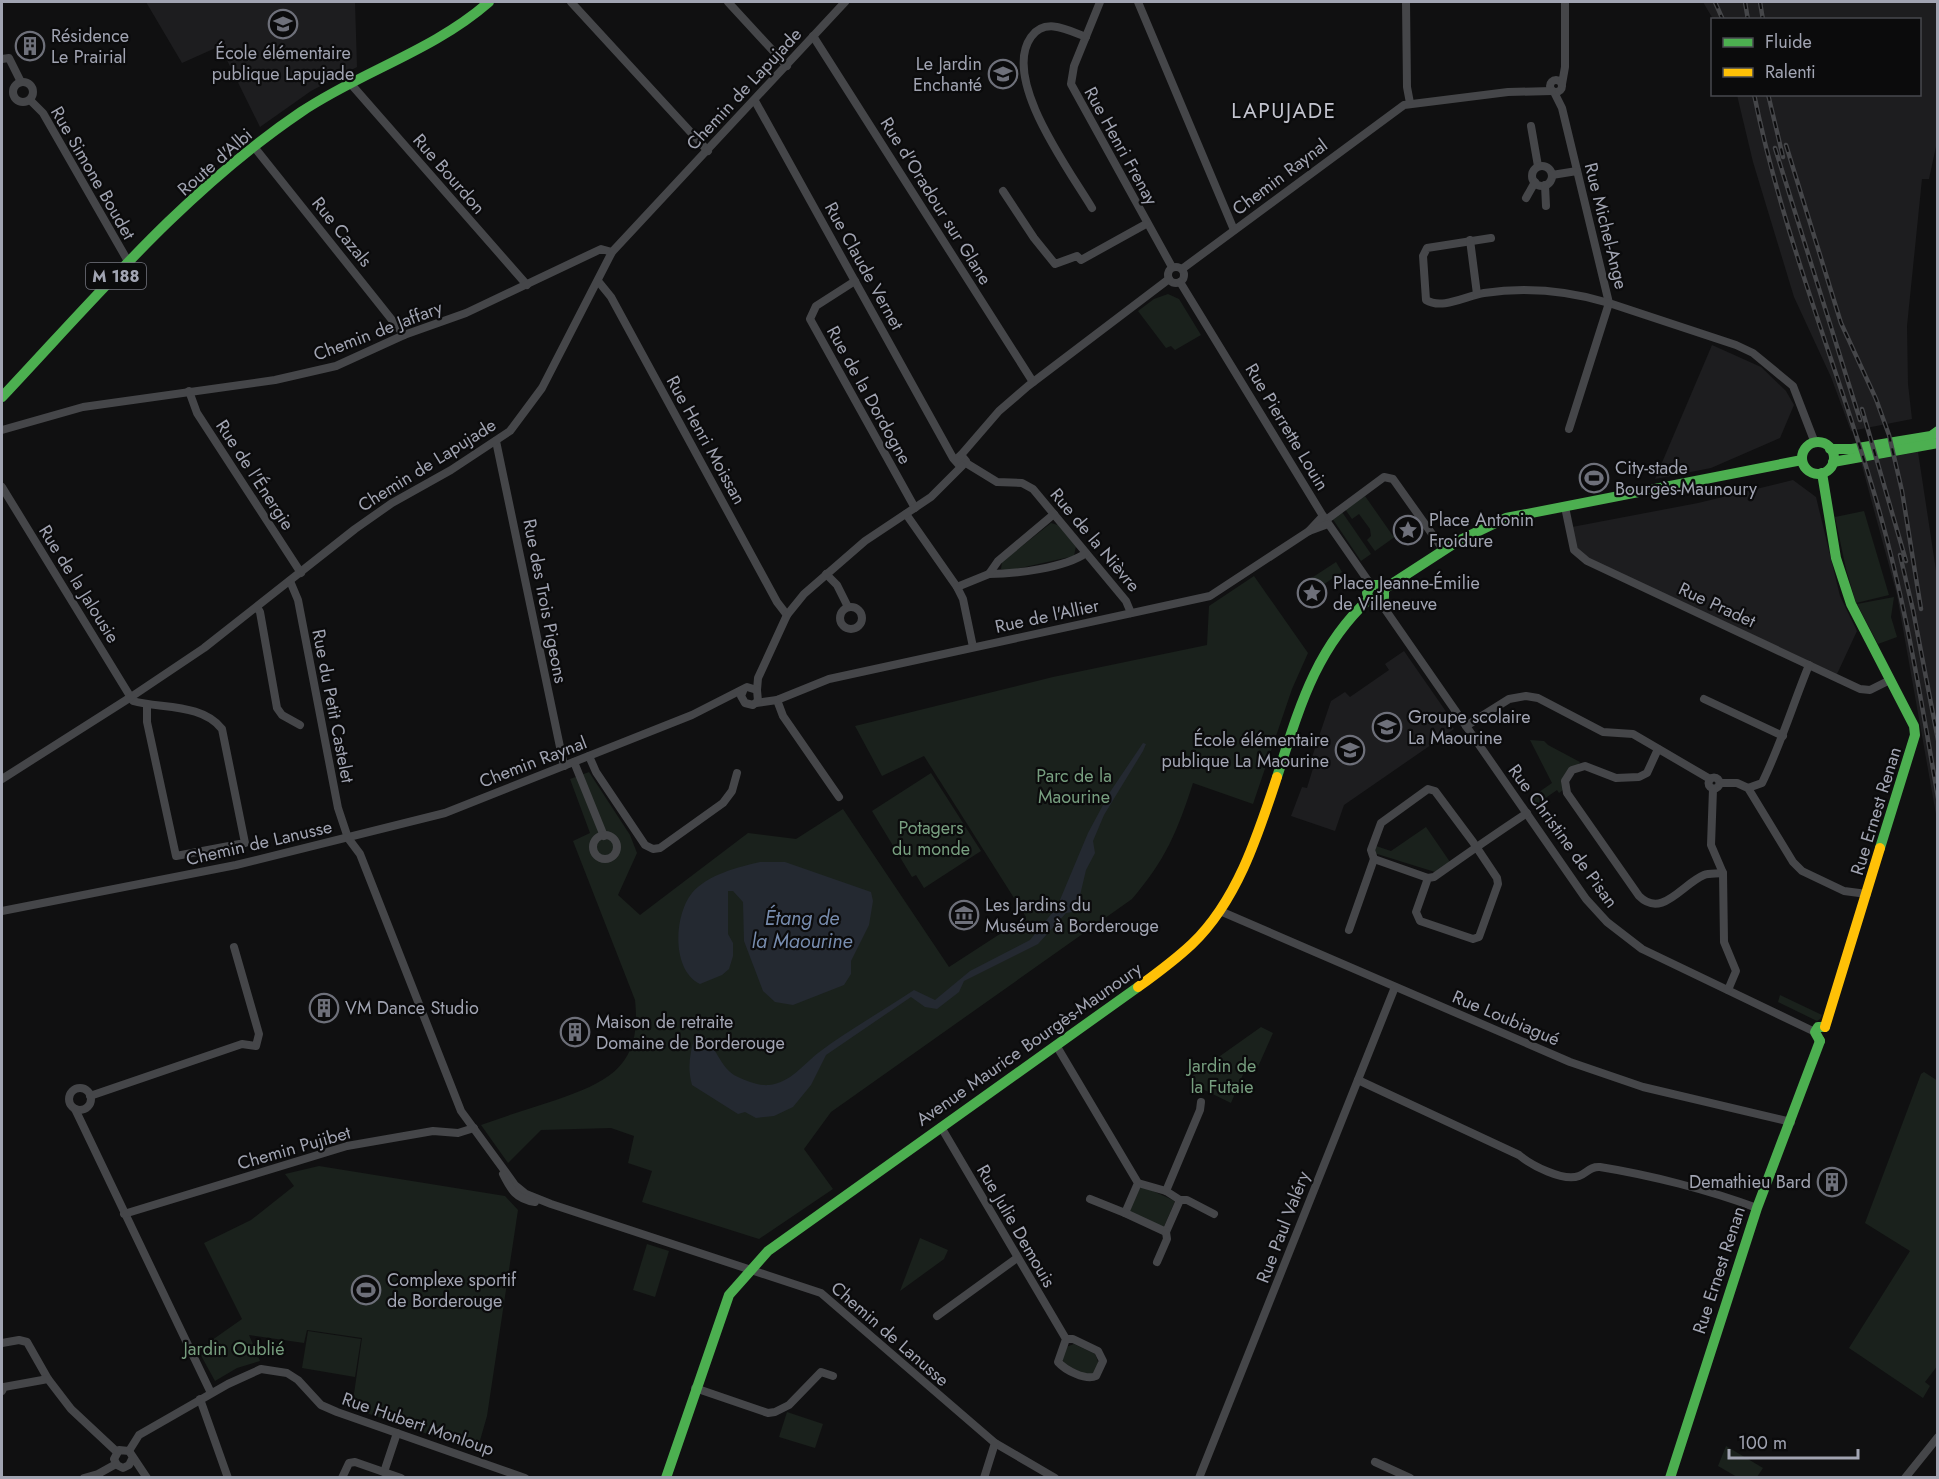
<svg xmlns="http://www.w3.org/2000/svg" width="1939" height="1479" viewBox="0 0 1939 1479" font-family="Jost,sans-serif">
  <rect width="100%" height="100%" fill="#101011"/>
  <!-- built -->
  <g fill="#1d1d1f">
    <polygon points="146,2 355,2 357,67 311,91 260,127 220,46 182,63"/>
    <polygon points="1703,2 1937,2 1937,142 1929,179 1922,179 1907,326 1908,384 1912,419 1851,431 1831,377 1794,297 1753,162 1737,95 1920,94 1920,20 1713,19"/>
    <polygon points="1712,345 1761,367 1786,391 1794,405 1780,438 1711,468 1655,479"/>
    <polygon points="1918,452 1937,577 1937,820 1897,595 1861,462"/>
    <polygon points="1793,480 1816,497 1840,596 1857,631 1837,674 1590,559 1577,549 1572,527 1698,503"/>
    <polygon points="1404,651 1447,713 1446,720 1454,729 1344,805 1335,831 1291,816 1302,787 1307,788 1314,765 1310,763 1331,701 1345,692 1350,697 1389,670 1385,664"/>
  </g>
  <!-- green -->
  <g fill="#1a211c">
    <polygon points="1168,294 1179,299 1201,335 1175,350 1171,346 1166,348 1138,311 1154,299"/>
    <polygon points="1607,468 1610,483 1581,489 1578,474"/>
    <polygon points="1365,496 1393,536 1396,536 1375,551 1367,540 1371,536 1370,529 1359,514 1352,519 1345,509"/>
    <polygon points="1864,511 1889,595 1856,603 1846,569 1835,517"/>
    <polygon points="1342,512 1371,554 1361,561 1332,518"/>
    <polygon points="1051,523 1058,525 1076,546 1074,556 1007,571 1001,569 1002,562"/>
    <polygon points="1336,562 1342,572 1314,591 1307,581"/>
    <path d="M1254 576 1308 653 1292 689 1253 804 1193 783C1177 832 1166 859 1132 899L831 1112 804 1149 833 1189 759 1239 642 1202 652 1171 628 1163 634 1136 611 1128 541 1130 508 1163 481 1125C506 1116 531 1108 556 1100 611 1081 642 1065 635 1000L573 841 590 833 570 779 589 772 630 835 637 853 618 895 640 915 748 833 796 839 843 809 949 967 1026 917 924 756 882 776 855 726 1053 677 1207 645 1209 606Z"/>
    <polygon points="1894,597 1891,617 1897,637 1878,644 1857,604"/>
    <polygon points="1530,740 1544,741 1548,745 1580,762 1564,789 1559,793 1557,790 1534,806 1529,799 1552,783"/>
    <polygon points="931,773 981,851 924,888 916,875 912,877 872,811"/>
    <polygon points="1426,827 1450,862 1435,872 1374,853 1376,846 1391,851"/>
    <polygon points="1780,995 1822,1015 1820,1019 1817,1021 1778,1002"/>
    <polygon points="1261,1027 1273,1033 1257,1069 1247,1065 1231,1103 1196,1086 1189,1078"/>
    <polygon points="1924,1072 1938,1081 1938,1365 1925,1382 1930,1386 1923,1398 1849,1348 1910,1251 1865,1223 1921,1074"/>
    <polygon points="319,1166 505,1196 518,1210 487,1416 477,1451 352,1408 362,1338 307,1330 304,1343 249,1335 260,1361 237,1368 215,1381 198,1350 242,1319 204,1243 251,1220 294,1186 285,1174"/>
    <polygon points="1144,1187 1175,1201 1163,1229 1132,1215 1129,1209 1140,1188"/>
    <polygon points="920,1238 948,1250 944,1259 900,1291"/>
    <polygon points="647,1244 669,1251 655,1297 633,1290"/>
    <polygon points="308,1331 361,1339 355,1377 302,1368"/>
    <polygon points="1074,1344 1095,1354 1099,1364 1094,1374 1085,1375 1064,1363 1062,1358 1066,1347"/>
    <polygon points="787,1412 823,1424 815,1448 779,1437"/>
    <polygon points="1726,1446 1763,1468 1757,1477 1737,1477 1718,1466"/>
  </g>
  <!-- water -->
  <g fill="#242931">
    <path d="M1143 743 1146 744 1143 751 1104 815 1093 841 1095 853 1086 870 1078 904 1072 912 1066 913 1038 944 964 981 959 992 937 1009 925 1007 911 997 826 1055 811 1085 793 1107 774 1116 756 1118 745 1112 738 1114 692 1085C687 1067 690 1053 695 1036L699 1033C717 1043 718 1068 738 1077 746 1081 759 1086 769 1085 790 1083 803 1065 818 1053 848 1030 883 1011 914 990L935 1000 970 971 1030 940 1057 907 1088 833 1110 792Z"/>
    <path d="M760 862H785L871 892 873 901 869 925 851 961V974L844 985 793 1005 775 1002 763 991 744 941 743 902 733 891H728V934L733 943V956L729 969 722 975 700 984C671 970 674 915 692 893 707 875 738 867 760 862Z"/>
  </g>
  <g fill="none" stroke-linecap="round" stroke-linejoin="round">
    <!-- street -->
    <g stroke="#454649" stroke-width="8">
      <polyline points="571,2 708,151"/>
      <polyline points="728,2 787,66"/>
      <polyline points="1100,2 1074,66 1071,84 1172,267"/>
      <polyline points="1138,2 1234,230"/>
      <polyline points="1406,2 1407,87 1410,103"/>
      <polyline points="813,36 1033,382"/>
      <path d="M1086 37C1068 30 1045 17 1031 37 1001 79 1070 171 1092 208"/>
      <polyline points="2,59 9,58 21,82"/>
      <circle cx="1556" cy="86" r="6"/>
      <circle cx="23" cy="92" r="10"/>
      <polyline points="350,83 527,285"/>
      <polyline points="1562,84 1565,67 1565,2"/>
      <polyline points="1554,92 1562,108 1609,303 1736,345 1753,353 1793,386 1815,443"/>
      <polyline points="30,100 43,113 129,263"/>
      <polyline points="755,101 953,458 960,466 966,461 961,455 955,460"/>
      <polyline points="1531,126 1538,166"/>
      <polyline points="255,148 404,335"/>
      <circle cx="1542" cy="176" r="10"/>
      <polyline points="1552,175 1577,171"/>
      <polyline points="1545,185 1546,206"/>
      <polyline points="1003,191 1034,238 1055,264 1077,256 1081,260 1146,224"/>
      <polyline points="1526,198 1535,182"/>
      <path d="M1491 238 1427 248 1423 256 1426 300C1442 310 1466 296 1484 293 1525 287 1569 291 1609 303L1569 429"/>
      <polyline points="1470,240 1477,294"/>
      <circle cx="1176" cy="275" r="8"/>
      <polyline points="1182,269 1404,105 1508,92 1552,91"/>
      <polyline points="598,281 611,297 777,602 787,615"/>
      <polyline points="855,281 816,306 810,319 915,508"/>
      <polyline points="1180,282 1323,516 1371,585"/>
      <polyline points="189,391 197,413 301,573"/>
      <polyline points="2,430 83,407 275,380 336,366 404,335 466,313 601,249 612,252"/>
      <polyline points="496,441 564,766"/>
      <polyline points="961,455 999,411 1028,386 1169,279"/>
      <polyline points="966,463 997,482 1022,483 1033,489 1126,601 1131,613"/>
      <path d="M2 487 133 701C160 709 202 703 222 729L245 843 176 856 147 722V705"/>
      <polyline points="1565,507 1574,550 1587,561 1860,689 1870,690 1890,680"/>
      <polyline points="906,514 957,587 963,599 973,647"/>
      <polyline points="1326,520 1384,477 1393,479 1442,548"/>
      <polyline points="1309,531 1323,516"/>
      <polyline points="826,574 837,585 848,607"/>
      <path d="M989 574C1015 574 1065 568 1086 553"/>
      <polyline points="290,581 298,600 338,808 348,838 360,854 461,1111 515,1185 526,1194 551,1204 821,1293 995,1443 1055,1478"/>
      <polyline points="957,587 989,574 998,561 1054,514"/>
      <polyline points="1380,602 1586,899 1607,922 1642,949 1815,1032"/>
      <circle cx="851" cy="618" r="11"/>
      <polyline points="257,607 260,612 277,708 282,715 300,725"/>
      <polyline points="757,690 758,678 787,615 804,594 865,541 931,497 962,466"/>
      <polyline points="1704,699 1783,736"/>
      <polyline points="777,700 783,716 839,797"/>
      <polyline points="756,703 777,700 829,679 1210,596 1309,531 1328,524"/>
      <polyline points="1466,726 1509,699 1526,696 1538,698 1603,732 1633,734 1710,779"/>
      <path d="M1658 749 1647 773 1639 777 1616 778 1585 766 1572 770 1565 781 1567 793 1639 896C1662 919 1682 884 1704 875 1709 873 1717 874 1723 873"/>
      <polyline points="589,756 596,772 645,845 653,849 660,848 723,803 732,791 737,773"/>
      <polyline points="574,762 604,836"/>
      <circle cx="1714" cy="783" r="5.5"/>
      <polyline points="2,779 131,697 204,648 355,529 392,503 451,470 510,431 542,388 612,252 845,2"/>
      <polyline points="1720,783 1737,783 1748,788 1793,862 1802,871 1844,891 1867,894"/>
      <path d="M1748 788 1762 783C1781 744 1793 704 1809 665"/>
      <polyline points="1713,789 1711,845 1723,873 1724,942 1736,971 1728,990"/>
      <circle cx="605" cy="847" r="12"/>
      <path d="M1428 878 1416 912 1420 921 1473 939 1479 937 1498 884 1497 878 1473 842 1435 791 1428 789 1381 823 1371 850 1374 859 1428 878 1434 877C1465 855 1495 834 1527 813"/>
      <polyline points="2,911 236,865 445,813 692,715 747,687 757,690 758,701 753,705 745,703 741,696 743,691"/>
      <polyline points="1220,911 1570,1062 1643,1087 1791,1122"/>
      <polyline points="1349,930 1374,859"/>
      <polyline points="1056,1045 1138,1183 1166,1191 1180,1200 1166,1232 1125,1213 1138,1183"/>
      <path d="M1358 1080 1519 1155C1531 1165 1563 1182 1579 1176 1587 1173 1590 1166 1600 1167 1650 1175 1709 1190 1757 1208"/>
      <circle cx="80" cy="1099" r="11"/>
      <polyline points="90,1096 242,1044 256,1046 259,1034 234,947"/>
      <polyline points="75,1109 211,1393"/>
      <path d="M941 1127 1066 1339 1058 1362C1065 1370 1086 1381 1096 1376L1103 1361 1098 1351 1073 1339H1066"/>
      <path d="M503 1174C511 1190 516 1199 535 1202"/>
      <polyline points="1166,1191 1200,1110 1201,1102"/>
      <polyline points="1090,1199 1125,1213"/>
      <polyline points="1180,1200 1187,1200 1214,1214"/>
      <polyline points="124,1214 347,1146 433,1131 458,1133 474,1128"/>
      <polyline points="1157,1262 1167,1239 1166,1232"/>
      <polyline points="937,1316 1017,1258"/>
      <polyline points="2,1343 19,1340 27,1342 48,1379"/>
      <polyline points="695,1388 768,1413 775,1412 789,1405 821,1372 833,1376"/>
      <polyline points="2,1391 4,1387 48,1379 71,1409 117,1452"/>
      <polyline points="200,1399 228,1478"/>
      <polyline points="129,1451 139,1435 228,1384 261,1369 287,1373 298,1380 321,1405 337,1412 525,1478"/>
      <polyline points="132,1459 129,1465 123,1468 117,1465 114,1459 119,1450 129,1451 147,1478"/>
      <polyline points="1375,1462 1410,1478"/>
      <polyline points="384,1472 397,1433"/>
      <polyline points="84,1478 98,1474 116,1464"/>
      <polyline points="342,1478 349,1463 355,1462 401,1478"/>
      <polyline points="984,1478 995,1443"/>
      <polyline points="1199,1478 1395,987"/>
      <polyline points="1905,1478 1938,1437"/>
    </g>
    <!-- fast -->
    <g stroke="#4caf50" stroke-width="10">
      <path d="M2 397C96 297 187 189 301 112 362 71 433 51 489 2"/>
      <circle cx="1818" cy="458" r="16"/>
      <polyline points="1830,449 1852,449 1931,436 1938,431"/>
      <polyline points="1833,462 1938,443"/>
      <polyline points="1822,473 1836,558 1851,604 1914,726 1915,735 1880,848"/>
      <polyline points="1384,589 1458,541 1506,518 1802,460"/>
      <polyline points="1369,599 1367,593 1371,585 1380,585 1384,589"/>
      <polyline points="1369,599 1380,602 1384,597 1384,589"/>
      <path d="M1277 777C1299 709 1315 649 1369 599"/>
      <polyline points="1820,1041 1815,1032 1818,1027 1825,1027"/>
      <polyline points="666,1478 729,1295 768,1251 1138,987"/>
      <polyline points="1670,1478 1757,1208 1820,1041"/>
    </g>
    <!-- slow -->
    <g stroke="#ffc107" stroke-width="10">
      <path d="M1138 987C1156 974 1175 960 1192 944 1237 901 1258 835 1277 777"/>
      <polyline points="1825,1027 1880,848"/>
    </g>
    <!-- rail casing -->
    <g stroke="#454649" stroke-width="4.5">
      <g id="rail">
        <polyline points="1715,2 1723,20"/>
        <polyline points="1745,2 1748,20"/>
        <polyline points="1760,2 1763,20"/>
        <path d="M1754 94C1781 228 1833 356 1872 486 1903 588 1920 693 1938 798"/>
        <polyline points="1768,94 1783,157"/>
        <polyline points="1786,145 1841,323 1876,399 1889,435 1902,491 1921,609"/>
        <polyline points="1775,148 1860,420"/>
        <polyline points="1862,409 1906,561"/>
        <polyline points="1900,555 1913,610 1938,740"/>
      </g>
    </g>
    <!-- rail -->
    <use href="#rail" stroke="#0b0b0c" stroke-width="2" stroke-dasharray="7" stroke-linecap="butt"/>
  </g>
  <!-- icons -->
  <defs>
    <g id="school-ring" transform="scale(1.5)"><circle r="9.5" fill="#0b0b0c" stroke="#6e707a" stroke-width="1.5"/><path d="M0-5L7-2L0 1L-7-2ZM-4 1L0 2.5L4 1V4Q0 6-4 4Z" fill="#6e707a"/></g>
    <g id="building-ring" transform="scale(1.5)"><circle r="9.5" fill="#0b0b0c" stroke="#6e707a" stroke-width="1.5"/><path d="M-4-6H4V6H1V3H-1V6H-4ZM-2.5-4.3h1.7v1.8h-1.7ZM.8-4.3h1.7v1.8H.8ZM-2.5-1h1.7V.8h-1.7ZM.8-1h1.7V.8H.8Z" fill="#6e707a"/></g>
    <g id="stadium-ring" transform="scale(1.5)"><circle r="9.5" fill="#0b0b0c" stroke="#6e707a" stroke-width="1.5"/><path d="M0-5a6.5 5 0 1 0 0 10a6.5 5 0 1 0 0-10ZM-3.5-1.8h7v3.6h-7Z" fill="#6e707a"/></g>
    <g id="sight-ring" transform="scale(1.5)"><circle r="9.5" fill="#0b0b0c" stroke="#6e707a" stroke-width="1.5"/><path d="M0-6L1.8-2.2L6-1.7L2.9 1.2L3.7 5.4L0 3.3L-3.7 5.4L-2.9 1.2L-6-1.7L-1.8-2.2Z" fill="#6e707a"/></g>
    <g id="museum-ring" transform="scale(1.5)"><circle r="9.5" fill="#0b0b0c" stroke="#6e707a" stroke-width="1.5"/><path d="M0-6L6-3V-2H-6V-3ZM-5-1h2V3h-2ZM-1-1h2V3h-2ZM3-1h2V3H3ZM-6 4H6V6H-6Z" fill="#6e707a"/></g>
  </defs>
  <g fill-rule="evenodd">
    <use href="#school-ring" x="283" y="24"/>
    <use href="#building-ring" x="30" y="46"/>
    <use href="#school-ring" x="1003" y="74"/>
    <use href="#stadium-ring" x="1594" y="478"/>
    <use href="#sight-ring" x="1408" y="530"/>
    <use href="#sight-ring" x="1312" y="593"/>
    <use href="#school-ring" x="1387" y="727"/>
    <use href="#school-ring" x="1350" y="750"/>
    <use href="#museum-ring" x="964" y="915"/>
    <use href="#building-ring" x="324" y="1008"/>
    <use href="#building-ring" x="575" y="1032"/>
    <use href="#building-ring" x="1832" y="1182"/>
    <use href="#stadium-ring" x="366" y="1290"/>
  </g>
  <g text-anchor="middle" stroke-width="4.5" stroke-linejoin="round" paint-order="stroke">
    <!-- shield labels -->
    <rect fill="#0b0b0c" stroke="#747680" stroke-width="1.5" x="86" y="263" width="60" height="26" rx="4.5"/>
    <g font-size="16" font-weight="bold" fill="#a1a4b2">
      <text x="116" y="282">M 188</text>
    </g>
    <!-- poi labels -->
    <g font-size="18" fill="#a1a4b2" stroke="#0b0b0c" text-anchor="start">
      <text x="51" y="42">Résidence<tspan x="51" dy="21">Le Prairial</tspan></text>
      <text x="283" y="59" text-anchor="middle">École élémentaire<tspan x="283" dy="21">publique Lapujade</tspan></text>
      <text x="982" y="70" text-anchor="end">Le Jardin<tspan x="982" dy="21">Enchanté</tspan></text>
      <text x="1615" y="474">City-stade<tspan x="1615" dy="21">Bourgès-Maunoury</tspan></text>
      <text x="1429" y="526">Place Antonin<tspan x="1429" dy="21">Froidure</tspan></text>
      <text x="1333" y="589">Place Jeanne-Émilie<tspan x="1333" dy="21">de Villeneuve</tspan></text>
      <text x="1408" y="723">Groupe scolaire<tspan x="1408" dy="21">La Maourine</tspan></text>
      <text x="1329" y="746" text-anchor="end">École élémentaire<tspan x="1329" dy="21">publique La Maourine</tspan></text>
      <text x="985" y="911">Les Jardins du<tspan x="985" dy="21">Muséum à Borderouge</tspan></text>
      <text x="345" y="1014">VM Dance Studio</text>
      <text x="596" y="1028">Maison de retraite<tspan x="596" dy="21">Domaine de Borderouge</tspan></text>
      <text x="1811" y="1188" text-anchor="end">Demathieu Bard</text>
      <text x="387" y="1286">Complexe sportif<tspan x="387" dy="21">de Borderouge</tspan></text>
    </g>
    <!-- street labels -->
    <g font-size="18" fill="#a1a4b2" stroke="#0b0b0c">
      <text transform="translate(744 89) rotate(-47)" y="6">Chemin de Lapujade</text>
      <text transform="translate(1121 146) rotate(61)" y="6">Rue Henri Frenay</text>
      <text transform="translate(215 162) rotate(-41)" y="6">Route d'Albi</text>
      <text transform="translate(93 173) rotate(60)" y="6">Rue Simone Boudet</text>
      <text transform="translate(449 174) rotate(49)" y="6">Rue Bourdon</text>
      <text transform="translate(1280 177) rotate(-37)" y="6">Chemin Raynal</text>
      <text transform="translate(936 201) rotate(58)" y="6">Rue d'Oradour sur Glane</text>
      <text transform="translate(1606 226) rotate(76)" y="6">Rue Michel-Ange</text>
      <text transform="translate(342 232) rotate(51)" y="6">Rue Cazals</text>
      <text transform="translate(864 266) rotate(61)" y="6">Rue Claude Vernet</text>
      <text transform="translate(378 331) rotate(-21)" y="6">Chemin de Jaffary</text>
      <text transform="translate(869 395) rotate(61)" y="6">Rue de la Dordogne</text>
      <text transform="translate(1287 427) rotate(59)" y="6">Rue Pierrette Louin</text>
      <text transform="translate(706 440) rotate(61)" y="6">Rue Henri Moissan</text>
      <text transform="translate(427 465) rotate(-32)" y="6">Chemin de Lapujade</text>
      <text transform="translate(255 475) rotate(57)" y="6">Rue de l'Énergie</text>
      <text transform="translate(1095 540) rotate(50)" y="6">Rue de la Nièvre</text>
      <text transform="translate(79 584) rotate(58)" y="6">Rue de la Jalousie</text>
      <text transform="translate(545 601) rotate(79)" y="6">Rue des Trois Pigeons</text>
      <text transform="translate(1717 605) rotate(25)" y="6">Rue Pradet</text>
      <text transform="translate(1047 616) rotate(-12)" y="6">Rue de l'Allier</text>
      <text transform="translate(333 706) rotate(79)" y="6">Rue du Petit Castelet</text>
      <text transform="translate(533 762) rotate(-21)" y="6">Chemin Raynal</text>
      <text transform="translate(1876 811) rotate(-73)" y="6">Rue Ernest Renan</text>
      <text transform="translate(1563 836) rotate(54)" y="6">Rue Christine de Pisan</text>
      <text transform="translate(259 843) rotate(-13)" y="6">Chemin de Lanusse</text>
      <text transform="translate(1506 1018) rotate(23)" y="6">Rue Loubiagué</text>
      <text transform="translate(1029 1044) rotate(-35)" y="6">Avenue Maurice Bourgès-Maunoury</text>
      <text transform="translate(294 1148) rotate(-16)" y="6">Chemin Pujibet</text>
      <text transform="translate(1016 1226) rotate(60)" y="6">Rue Julie Demouis</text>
      <text transform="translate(1283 1227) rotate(-69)" y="6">Rue Paul Valéry</text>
      <text transform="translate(1719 1270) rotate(-72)" y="6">Rue Ernest Renan</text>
      <text transform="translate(890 1334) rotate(41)" y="6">Chemin de Lanusse</text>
      <text transform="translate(418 1424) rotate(19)" y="6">Rue Hubert Monloup</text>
    </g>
    <!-- park labels -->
    <g font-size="18" fill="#779e7f" stroke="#0b0b0c">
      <text x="1074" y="782">Parc de la<tspan x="1074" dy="21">Maourine</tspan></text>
      <text x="931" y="834">Potagers<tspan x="931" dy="21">du monde</tspan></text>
      <text x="1222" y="1072">Jardin de<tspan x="1222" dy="21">la Futaie</tspan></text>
      <text x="234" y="1355">Jardin Oublié</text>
    </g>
    <!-- water labels -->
    <g font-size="20" font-style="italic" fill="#778cae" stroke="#0b0b0c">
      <text x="802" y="925">Étang de<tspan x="802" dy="23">la Maourine</tspan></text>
    </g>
    <!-- quarter labels -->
    <g font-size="21" letter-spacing="1.5" fill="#c2c3ce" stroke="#0b0b0c">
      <text x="1284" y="118">LAPUJADE</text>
    </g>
  </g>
  <!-- border -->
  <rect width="1939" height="1479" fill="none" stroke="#a1a4b2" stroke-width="6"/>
  <!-- legend -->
  <rect x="1711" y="18" width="210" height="78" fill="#0b0b0c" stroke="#47484e" stroke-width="1.5"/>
  <rect x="1723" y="38" width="30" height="9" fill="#4caf50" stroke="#47484e" stroke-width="1.5"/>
  <text x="1765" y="48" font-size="18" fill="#a1a4b2">Fluide</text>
  <rect x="1723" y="68" width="30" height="9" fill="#ffc107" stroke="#47484e" stroke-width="1.5"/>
  <text x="1765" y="78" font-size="18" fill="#a1a4b2">Ralenti</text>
  <!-- scale -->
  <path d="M1729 1449v9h129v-9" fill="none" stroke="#a1a4b2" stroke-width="3"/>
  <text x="1738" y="1449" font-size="18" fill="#a1a4b2" stroke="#0b0b0c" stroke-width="4.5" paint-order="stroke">100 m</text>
</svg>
